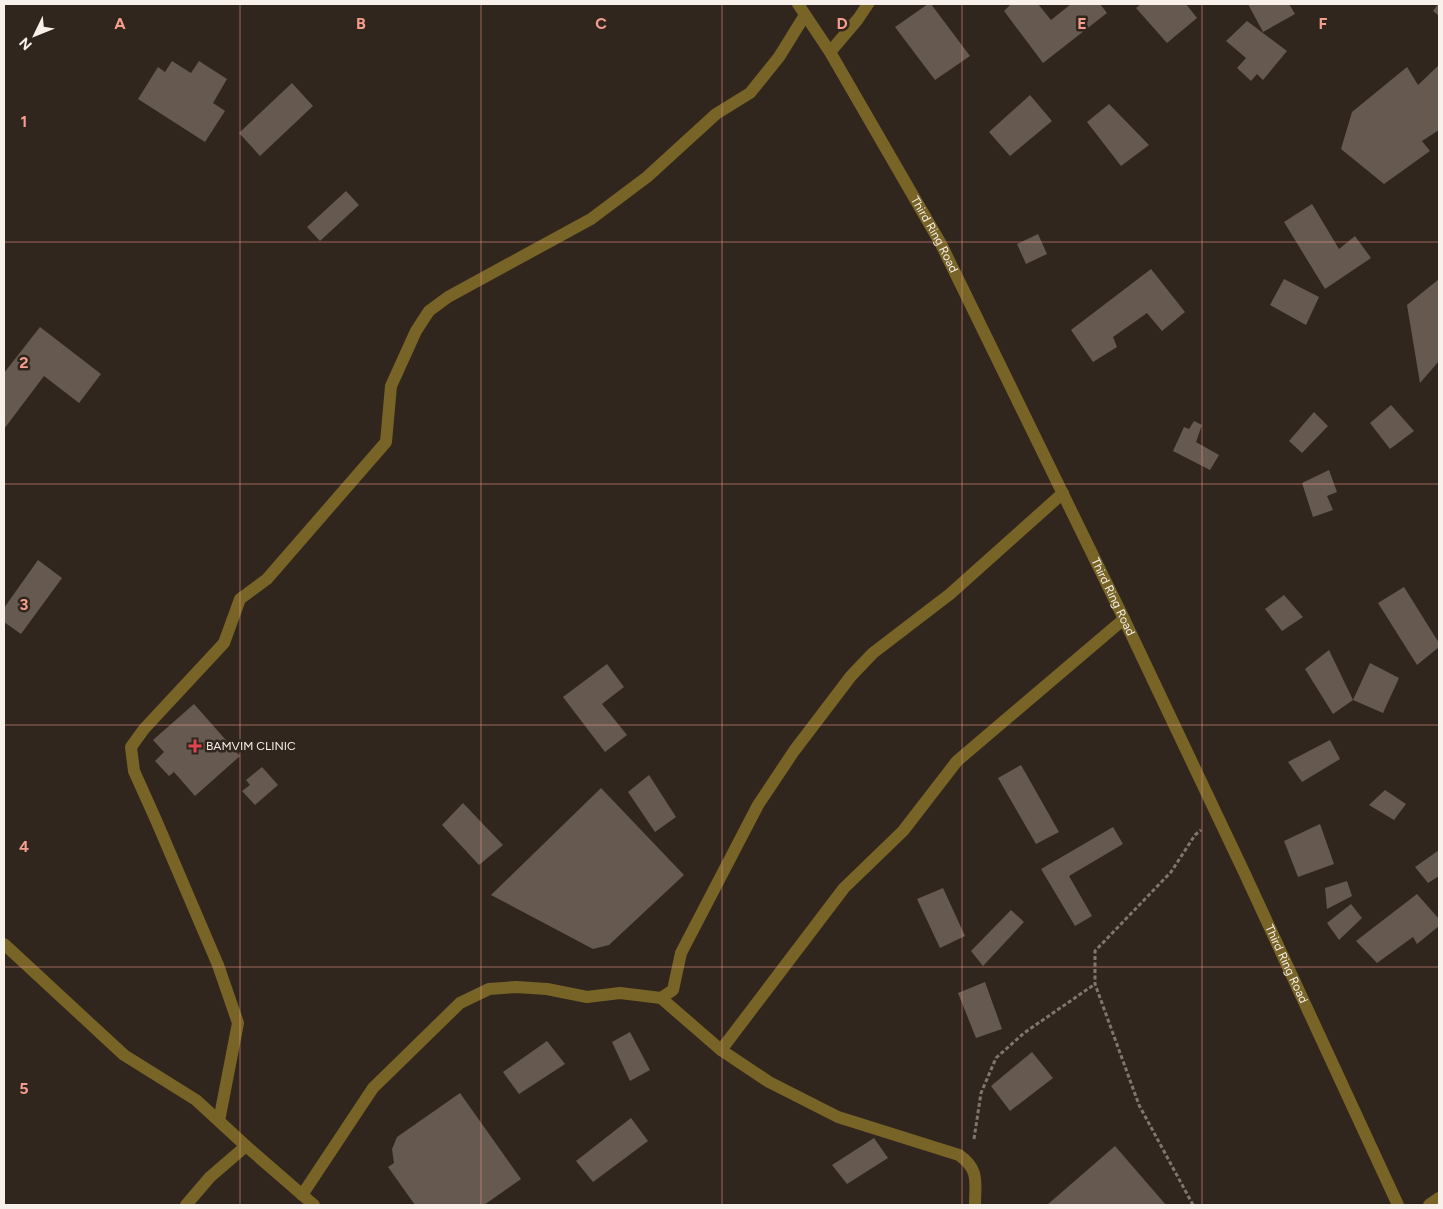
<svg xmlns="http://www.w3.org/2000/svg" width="1443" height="1209" viewBox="0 0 1443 1209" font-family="Figtree,sans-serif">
  <rect width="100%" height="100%" fill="#31261d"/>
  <!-- building -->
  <g fill="#66594f">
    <polygon points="928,4 931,4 970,56 935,80 895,27"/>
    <polygon points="1011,4 1038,4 1051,20 1071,4 1100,4 1107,13 1043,63 1004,11"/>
    <polygon points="1141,4 1186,4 1197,18 1167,43 1136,8"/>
    <polygon points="1248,4 1289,4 1295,14 1263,32"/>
    <polygon points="1438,4 1439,4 1439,16 1433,11"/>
    <polygon points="1247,21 1287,51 1263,80 1257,74 1251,81 1237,68 1246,58 1226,41"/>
    <polygon points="172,61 191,73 199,61 227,79 213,103 225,111 205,142 138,99 158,67 165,72"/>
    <polygon points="1439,65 1439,130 1422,141 1430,151 1384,184 1341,149 1352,112 1407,67 1418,85"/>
    <polygon points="292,83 313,106 260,156 239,133"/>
    <polygon points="1030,95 1052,121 1010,156 989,132"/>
    <polygon points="1109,104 1149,145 1121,166 1087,122"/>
    <polygon points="346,191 359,205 320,241 307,227"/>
    <polygon points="1312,204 1339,249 1355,236 1371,258 1325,289 1284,222"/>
    <polygon points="1038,234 1047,254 1026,264 1017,244"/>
    <polygon points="1151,269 1185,312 1162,331 1147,313 1113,337 1117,347 1093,362 1071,330"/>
    <polygon points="1284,279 1319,297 1306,325 1270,305"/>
    <polygon points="1439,279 1439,361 1420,383 1407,305"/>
    <polygon points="40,327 101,374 79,403 44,376 4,429 4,373"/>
    <polygon points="1391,405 1414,431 1390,449 1370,423"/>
    <polygon points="1314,412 1328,426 1302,453 1289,441"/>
    <polygon points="1194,421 1202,425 1196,442 1219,455 1210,470 1173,451 1184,427 1189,429"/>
    <polygon points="1329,470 1337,492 1327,496 1333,510 1313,517 1302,483"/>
    <polygon points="38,560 62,578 21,634 4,622 4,608"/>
    <polygon points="1404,587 1439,643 1439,647 1417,665 1378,603"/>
    <polygon points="1284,595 1303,617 1282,631 1265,609"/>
    <polygon points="1329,650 1353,700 1333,714 1305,669"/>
    <polygon points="1370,663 1399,678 1383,713 1353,700"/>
    <polygon points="607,664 624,687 602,704 627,735 605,752 563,697"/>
    <polygon points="194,704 240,756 195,796 174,772 169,776 155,761 164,752 153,740"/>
    <polygon points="1330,740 1340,759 1302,782 1288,762"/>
    <polygon points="1021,765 1059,832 1036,844 998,778"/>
    <polygon points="262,767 278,785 255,805 242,791 250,785 246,780"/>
    <polygon points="649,775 676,817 655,832 628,792"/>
    <polygon points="601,788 684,875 609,945 593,949 491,895"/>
    <polygon points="1385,790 1406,804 1394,820 1369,805"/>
    <polygon points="463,803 503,845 479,865 442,825"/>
    <polygon points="1320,824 1334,864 1298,877 1284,841"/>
    <polygon points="1113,827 1123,844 1069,876 1092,916 1075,926 1041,869"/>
    <polygon points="1439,850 1439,876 1428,883 1415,867"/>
    <polygon points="1347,881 1352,896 1327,909 1325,888"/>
    <polygon points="943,888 965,936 940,948 917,899"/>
    <polygon points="1417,894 1439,919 1439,926 1417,944 1413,937 1377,963 1356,941"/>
    <polygon points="1351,904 1362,918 1339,940 1327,923"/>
    <polygon points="1011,910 1024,922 983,966 971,951"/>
    <polygon points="985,982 1002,1029 976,1038 958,993"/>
    <polygon points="630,1032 650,1070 630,1081 612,1042"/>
    <polygon points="547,1041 565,1064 519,1094 503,1072"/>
    <polygon points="1032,1052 1053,1078 1010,1111 991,1086"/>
    <polygon points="460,1093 521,1179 484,1205 415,1205 388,1167 394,1163 392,1149 397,1137"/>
    <polygon points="631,1118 648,1141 593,1182 576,1161"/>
    <polygon points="874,1138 888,1158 847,1184 832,1165"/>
    <polygon points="1115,1146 1166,1205 1047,1205"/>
  </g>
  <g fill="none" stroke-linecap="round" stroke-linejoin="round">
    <!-- path -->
    <g stroke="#80766e" stroke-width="3" stroke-dasharray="4 2.5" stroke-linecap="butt">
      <polyline points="974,1139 981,1093 996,1058 1024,1033 1095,984"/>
      <polyline points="1193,1205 1139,1105 1095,984 1095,951 1171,872 1195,835 1201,830"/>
    </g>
    <!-- minor -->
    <g stroke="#776426" stroke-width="12">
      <polyline points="830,52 858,19 868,4"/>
      <polyline points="4,944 124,1055 196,1100 246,1146 314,1205"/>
      <polyline points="661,998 673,990 681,953 758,805 794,751 851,676 873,653 950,594 1063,493"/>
      <polyline points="721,1050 844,888 903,831 957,761 1124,619"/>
      <polyline points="219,1121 238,1023 218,965 156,820 134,771 131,747 144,729 224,643 240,599 267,579 386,442 391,386 416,331 429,311 448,297 591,219 647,177 716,114 750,93 779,57 805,15"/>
      <path d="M302 1195 373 1088 460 1003 489 989 516 987 547 989 587 997 620 993 661 998 721 1050 769 1082 838 1117 959 1155C980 1170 975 1182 975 1205"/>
      <polyline points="186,1205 210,1177 246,1146"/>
      <polyline points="1429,1205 1439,1198"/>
    </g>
    <!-- tertiary -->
    <path stroke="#776426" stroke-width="12" id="s1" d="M798 4 830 52 941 244 1124 619 1244 872 1398 1205"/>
  </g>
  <!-- grid -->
  <path fill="none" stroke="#f59d8e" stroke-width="1" stroke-opacity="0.55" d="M240 4V1205M481 4V1205M722 4V1205M962 4V1205M1202 4V1205M4 242H1439M4 484H1439M4 725H1439M4 967H1439"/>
  <!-- markers -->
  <path fill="#e0444e" stroke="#31261d" stroke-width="2" d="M192.5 738.5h5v5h5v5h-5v5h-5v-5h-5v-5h5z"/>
  <g text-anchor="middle" stroke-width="5" stroke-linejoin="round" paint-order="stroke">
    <!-- street labels -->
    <g font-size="12" fill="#f8f0ea" stroke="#31261d">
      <text dy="4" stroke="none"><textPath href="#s1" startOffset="268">Third Ring Road</textPath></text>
      <text dy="4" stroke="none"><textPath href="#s1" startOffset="672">Third Ring Road</textPath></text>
      <text dy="4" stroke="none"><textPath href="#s1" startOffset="1078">Third Ring Road</textPath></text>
    </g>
    <!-- poi labels -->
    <g font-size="12" fill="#f8f0ea" stroke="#31261d" text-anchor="start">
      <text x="206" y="750">BAMVIM CLINIC</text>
    </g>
  </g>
  <g font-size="16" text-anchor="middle" font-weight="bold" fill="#f59d8e" stroke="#31261d" stroke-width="5" stroke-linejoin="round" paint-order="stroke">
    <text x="120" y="29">A</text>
    <text x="361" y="29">B</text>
    <text x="601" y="29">C</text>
    <text x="842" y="29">D</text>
    <text x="1082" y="29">E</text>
    <text x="1323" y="29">F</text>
    <text x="24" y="127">1</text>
    <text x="24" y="368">2</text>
    <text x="24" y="610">3</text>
    <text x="24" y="852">4</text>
    <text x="24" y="1094">5</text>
  </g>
  <!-- border -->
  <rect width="1443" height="1209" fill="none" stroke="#f8f0ea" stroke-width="10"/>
  <!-- north arrow -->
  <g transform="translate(35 35) rotate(227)" stroke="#31261d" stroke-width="4" paint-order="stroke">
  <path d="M0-4L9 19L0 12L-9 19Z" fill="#f8f0ea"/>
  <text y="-8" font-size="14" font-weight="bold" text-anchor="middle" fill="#f8f0ea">N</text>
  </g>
</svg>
